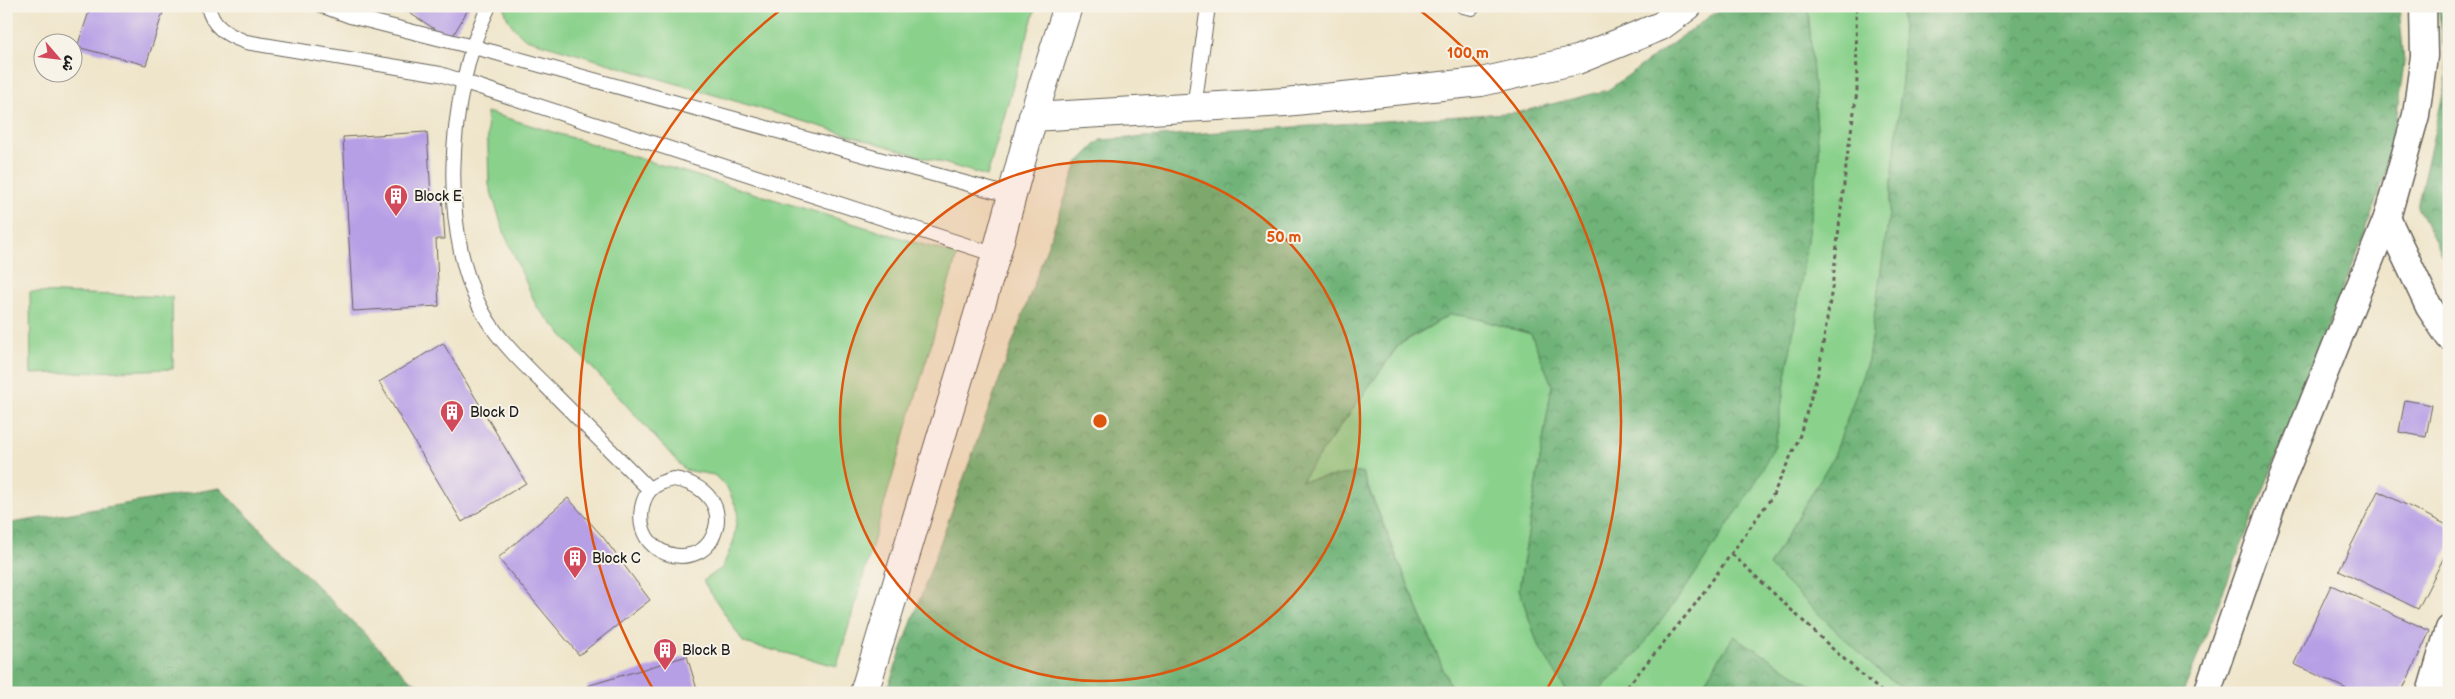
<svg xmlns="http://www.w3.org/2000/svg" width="2455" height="699" viewBox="0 0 2455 699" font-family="'Balsamiq Sans','Playpen Sans Arabic',sans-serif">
  <defs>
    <pattern id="forest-crowns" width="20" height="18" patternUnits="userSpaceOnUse" patternTransform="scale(1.25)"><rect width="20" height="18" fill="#6fb378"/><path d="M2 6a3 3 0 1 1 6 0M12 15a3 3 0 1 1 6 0" fill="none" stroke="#5a9162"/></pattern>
  </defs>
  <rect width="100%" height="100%" fill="#f7f3e8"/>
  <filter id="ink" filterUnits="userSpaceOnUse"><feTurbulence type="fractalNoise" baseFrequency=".02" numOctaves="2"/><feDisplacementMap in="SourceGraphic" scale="10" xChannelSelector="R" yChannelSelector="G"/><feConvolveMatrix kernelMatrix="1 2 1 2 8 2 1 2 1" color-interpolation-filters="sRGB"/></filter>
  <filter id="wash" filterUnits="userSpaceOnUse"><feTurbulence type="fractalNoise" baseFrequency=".0096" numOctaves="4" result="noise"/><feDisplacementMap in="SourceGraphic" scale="20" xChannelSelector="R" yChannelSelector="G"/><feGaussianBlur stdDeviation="1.12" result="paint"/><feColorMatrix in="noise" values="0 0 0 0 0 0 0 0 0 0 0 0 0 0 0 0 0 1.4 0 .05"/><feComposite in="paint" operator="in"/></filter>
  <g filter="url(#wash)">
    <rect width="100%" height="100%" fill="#efe5ca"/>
    <!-- green -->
    <g fill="#8ad18c" stroke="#537654">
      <path d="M504 6H1036L987 176 526 39C515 30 506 21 504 6Z"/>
      <polygon points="1808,6 1902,6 1903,69 1888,222 1868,360 1834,456 1769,566 1874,667 1910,693 1824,693 1734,636 1697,693 1597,693 1635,655 1687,586 1753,487 1775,445 1798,303 1819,156"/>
      <polygon points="487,112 957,255 837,666 744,643 703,581 722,568 733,543 738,511 727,487 714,475 685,470 537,307 505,235 489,185"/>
      <polygon points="30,292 172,297 173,369 31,374"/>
      <polygon points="1451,314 1470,317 1531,334 1552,385 1519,589 1538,645 1568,693 1453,693 1362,472 1300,482 1399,345"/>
    </g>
    <!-- forest -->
    <g fill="url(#forest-crowns)" stroke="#46684a">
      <polygon points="1724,6 1808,6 1819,156 1798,303 1775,445 1753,487 1687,586 1635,655 1597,693 1568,693 1538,645 1519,589 1552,385 1531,334 1470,317 1451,314 1399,344 1301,481 1361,472 1453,693 886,693 1078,162 1100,140 1520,112 1608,90"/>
      <polygon points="1902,6 2399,6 2404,63 2391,156 2366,231 2183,693 1910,693 1874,667 1769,566 1834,456 1868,360 1888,222 1903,69"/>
      <polygon points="2438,6 2449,6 2449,268 2417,207 2448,73"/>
      <polygon points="220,488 410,680 439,693 6,693 6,524"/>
      <polygon points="1734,636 1824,693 1697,693"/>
    </g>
    <g id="blocks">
      <!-- building -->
      <g fill="#b79fe6">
        <polygon points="91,6 165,6 146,65 77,47"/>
        <polygon points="398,6 470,6 451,39"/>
        <polygon points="427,132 431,196 442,195 445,239 436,239 439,306 353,311 343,137"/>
        <polygon points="443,343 526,483 462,522 379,382"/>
        <polygon points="2405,400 2432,405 2426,437 2399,432"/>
        <polygon points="2378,491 2449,526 2449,547 2418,609 2339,570"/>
        <polygon points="568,498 603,537 650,600 579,655 498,558"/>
        <polygon points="2331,585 2430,631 2401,693 2355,693 2294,664"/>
        <polygon points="687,656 698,693 590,693 587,686"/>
      </g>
    </g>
  </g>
  <g filter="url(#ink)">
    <use href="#blocks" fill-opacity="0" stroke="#666259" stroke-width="1"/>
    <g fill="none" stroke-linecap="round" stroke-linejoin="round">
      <!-- lane casing -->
      <g stroke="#666259" stroke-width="16">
        <g id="lane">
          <path d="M208 6C212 27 227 35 246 42L440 74 996 255"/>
          <polyline points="323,6 350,16 493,52 1012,196"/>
          <path d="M489 6C447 92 435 245 492 327 508 350 531 371 551 391 584 424 617 457 650 490"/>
          <polyline points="1463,6 1472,8"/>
          <polyline points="1194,108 1208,6"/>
          <path d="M673 479C704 483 729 508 711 540 697 563 661 560 647 538 638 524 640 503 649 491 654 484 665 481 673 479Z"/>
        </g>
      </g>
      <!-- street casing -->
      <g stroke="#666259" stroke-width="29">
        <g id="street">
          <polyline points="2387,218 2429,307 2449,337"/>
          <polyline points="2207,693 2274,499 2387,218 2416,115 2424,56 2423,6"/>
          <polyline points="2430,693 2449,629"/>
        </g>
      </g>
      <!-- secondary casing -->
      <g stroke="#666259" stroke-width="30">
        <g id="secondary">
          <polyline points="1033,117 1068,6"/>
          <polyline points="864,693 996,255 1033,117 1285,102 1481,82 1577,60 1661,26 1688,6"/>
        </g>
      </g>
      <!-- path -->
      <g stroke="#666259" stroke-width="3" stroke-dasharray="4 4" stroke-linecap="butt">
        <polyline points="1732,554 1836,652 1883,693"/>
        <polyline points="1622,693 1693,607 1772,497 1799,438 1819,370 1832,288 1847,158 1857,92 1856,6"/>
      </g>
      <!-- lane -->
      <use href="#lane" stroke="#fff" stroke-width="14"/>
      <!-- street -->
      <use href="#street" stroke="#fff" stroke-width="26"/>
      <!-- secondary -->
      <use href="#secondary" stroke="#fff" stroke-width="28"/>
    </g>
  </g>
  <!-- distance rings -->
  <circle cx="1100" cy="421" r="260" fill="#de560d" fill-opacity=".12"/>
  <g fill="none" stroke="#de560d" stroke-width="2.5">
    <circle cx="1100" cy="421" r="260"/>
    <path d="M653 689A521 521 0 0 1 783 8M1417 8A521 521 0 0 1 1547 689"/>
  </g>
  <!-- icons -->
  <defs>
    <g id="building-pin" transform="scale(1.25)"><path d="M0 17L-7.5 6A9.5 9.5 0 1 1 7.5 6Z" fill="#d1495b" stroke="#f7f3e8"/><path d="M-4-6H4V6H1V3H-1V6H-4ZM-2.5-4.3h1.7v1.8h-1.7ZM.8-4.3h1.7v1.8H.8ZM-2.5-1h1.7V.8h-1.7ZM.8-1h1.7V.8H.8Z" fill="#fff"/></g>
  </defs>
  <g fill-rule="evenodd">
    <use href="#building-pin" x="396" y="196"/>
    <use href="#building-pin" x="452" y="412"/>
    <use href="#building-pin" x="575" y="558"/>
    <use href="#building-pin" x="665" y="650"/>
  </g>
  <g text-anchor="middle" stroke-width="4" stroke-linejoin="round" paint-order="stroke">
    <!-- poi labels -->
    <g font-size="14" fill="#1c1c1c" stroke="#f7f3e8" text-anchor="start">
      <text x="414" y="201">Block E</text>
      <text x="470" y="417">Block D</text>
      <text x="592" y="563">Block C</text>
      <text x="682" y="655">Block B</text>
    </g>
  </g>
  <circle cx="1100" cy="421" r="8" fill="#de560d" stroke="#f7f3e8" stroke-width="2.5"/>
  <g font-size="15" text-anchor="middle" font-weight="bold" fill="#de560d" stroke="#f7f3e8" stroke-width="4" stroke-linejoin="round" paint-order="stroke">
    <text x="1468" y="58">100 m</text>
    <text x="1284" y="242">50 m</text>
  </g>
  <!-- margin -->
  <rect width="2455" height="699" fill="none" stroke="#f7f3e8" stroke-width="25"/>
  <!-- north arrow -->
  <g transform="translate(58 58) rotate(118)"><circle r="24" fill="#f7f3e8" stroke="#9f9d96"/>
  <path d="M0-4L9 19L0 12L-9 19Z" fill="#d1495b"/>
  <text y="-8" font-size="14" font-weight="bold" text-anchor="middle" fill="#1c1c1c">ش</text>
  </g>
</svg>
